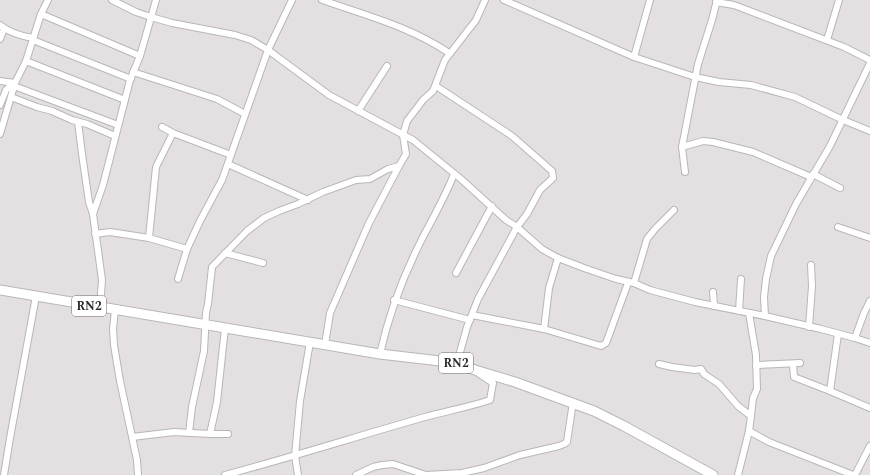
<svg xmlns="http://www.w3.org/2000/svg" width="870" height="475" viewBox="0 0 870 475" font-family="Spectral,serif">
  <rect width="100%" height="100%" fill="#e4e0e1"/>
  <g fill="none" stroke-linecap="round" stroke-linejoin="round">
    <!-- minor casing -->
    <g stroke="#b9b6b6" stroke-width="8">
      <g id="minor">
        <polyline points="112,0 136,12 151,17 172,23 235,35 251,40 268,50 329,95 413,140 461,179 506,220 517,227 542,249 558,258 584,268 616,279 634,283 650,290 695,302 765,316 821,329 855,338 870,343"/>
        <path d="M322 0C365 15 411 27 449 53"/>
        <polyline points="504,0 634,57 695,77 719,82 751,85 795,97 843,120 870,131"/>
        <polyline points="716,2 734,5 844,47 870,60"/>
        <polyline points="41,14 140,56"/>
        <path d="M0 25C10 33 21 36 33 38"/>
        <polyline points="0,39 4,29"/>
        <polyline points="33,40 131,79"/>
        <polyline points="827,40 839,0"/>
        <polyline points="634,57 650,0"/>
        <polyline points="26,61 125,100"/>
        <polyline points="133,72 217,99 245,114"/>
        <polyline points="0,81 15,83"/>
        <polyline points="14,86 118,125"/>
        <polyline points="436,86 512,136 552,171 553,178 540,190 527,214 517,227 478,299 467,327 457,363"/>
        <polyline points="11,97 37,107 52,111 72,120 87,124 115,136"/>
        <polyline points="0,105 6,90 14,83"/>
        <polyline points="358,111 387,66"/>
        <polyline points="78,122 82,154 89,202 93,214"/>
        <polyline points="162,127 173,133 231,155"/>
        <polyline points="0,134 15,83 26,61 41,14 48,0"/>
        <polyline points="682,147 703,141 713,142 753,152 811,177"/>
        <polyline points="228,164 308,200"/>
        <polyline points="685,172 682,147 698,64 712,20 717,0"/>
        <polyline points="813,174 840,188"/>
        <polyline points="838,227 870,238"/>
        <polyline points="95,234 110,232 149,238 187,249"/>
        <polyline points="149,238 156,167 173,133"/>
        <polyline points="225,253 263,263"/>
        <polyline points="456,273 492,206"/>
        <polyline points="178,279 187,249 201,219 222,180 268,50 292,0"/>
        <polyline points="634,283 647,239 655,229 674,210"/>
        <polyline points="713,292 714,306"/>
        <polyline points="394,300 470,320"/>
        <polyline points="100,307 102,280 93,214 103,185 130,80 140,56 156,0"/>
        <polyline points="115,310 113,329 114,345 120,381 137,460 138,475"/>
        <polyline points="739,311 741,279"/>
        <polyline points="749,313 756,355 757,389 753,398 751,416"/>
        <polyline points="472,315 544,329 601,346 606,343 628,283"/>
        <polyline points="765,316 764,297 766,279 771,256 796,204 830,146 870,63"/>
        <polyline points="809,327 812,286 811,265"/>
        <polyline points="544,329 549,288 558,258"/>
        <polyline points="838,334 830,391 870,408"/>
        <polyline points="855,338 864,313 870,301"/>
        <polyline points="325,345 330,313 369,223 399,166"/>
        <path d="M380 354C389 313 404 274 423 237 434 216 446 195 454 174"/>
        <polyline points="659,364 672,367 695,370 701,369 704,374 719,384 738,406 751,416 749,431 738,475"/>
        <polyline points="793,364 794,377 830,391"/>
        <polyline points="756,366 758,365 800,363"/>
        <polyline points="749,431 769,442 853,475"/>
        <polyline points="189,433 192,407 204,351 206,313 208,304 212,267 247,231 264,218 279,211 298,204 323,192 356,180 370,179 388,169 399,166 406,154 403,135 407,121 423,100 433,91 445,60 476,20 485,0"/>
        <polyline points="210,434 228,434"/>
        <polyline points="132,437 174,432 210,434 217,402 225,328"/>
        <polyline points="4,475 10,438 36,296"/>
        <path d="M225 475C292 457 358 436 425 417 447 411 469 407 490 400L493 383 478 373"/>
        <polyline points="298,475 295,456 300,401 310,342"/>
        <polyline points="356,475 373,467 382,465 393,464 426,475 462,473 484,468 520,455 559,446 564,444 567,442 573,402"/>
        <polyline points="855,475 870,446"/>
      </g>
    </g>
    <!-- highway casing -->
    <g stroke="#b9b6b6" stroke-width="11">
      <polyline id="highway" points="0,290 380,354 457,363 475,370 515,382 594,411 624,426 713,475"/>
    </g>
    <!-- minor -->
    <use href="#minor" stroke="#fff" stroke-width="6"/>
    <!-- highway -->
    <use href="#highway" stroke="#fff" stroke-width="9"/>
  </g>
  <g text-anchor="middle" stroke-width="3" stroke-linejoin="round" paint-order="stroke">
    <!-- shield labels -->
    <g fill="#fff" stroke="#6b6a6a" stroke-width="1">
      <rect x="72" y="296" width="34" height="20" rx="3"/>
      <rect x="439" y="353" width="34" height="20" rx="3"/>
    </g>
    <g font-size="12" font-weight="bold" fill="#2b2a2a">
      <text x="89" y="310">RN2</text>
      <text x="456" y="367">RN2</text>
    </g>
  </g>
</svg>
